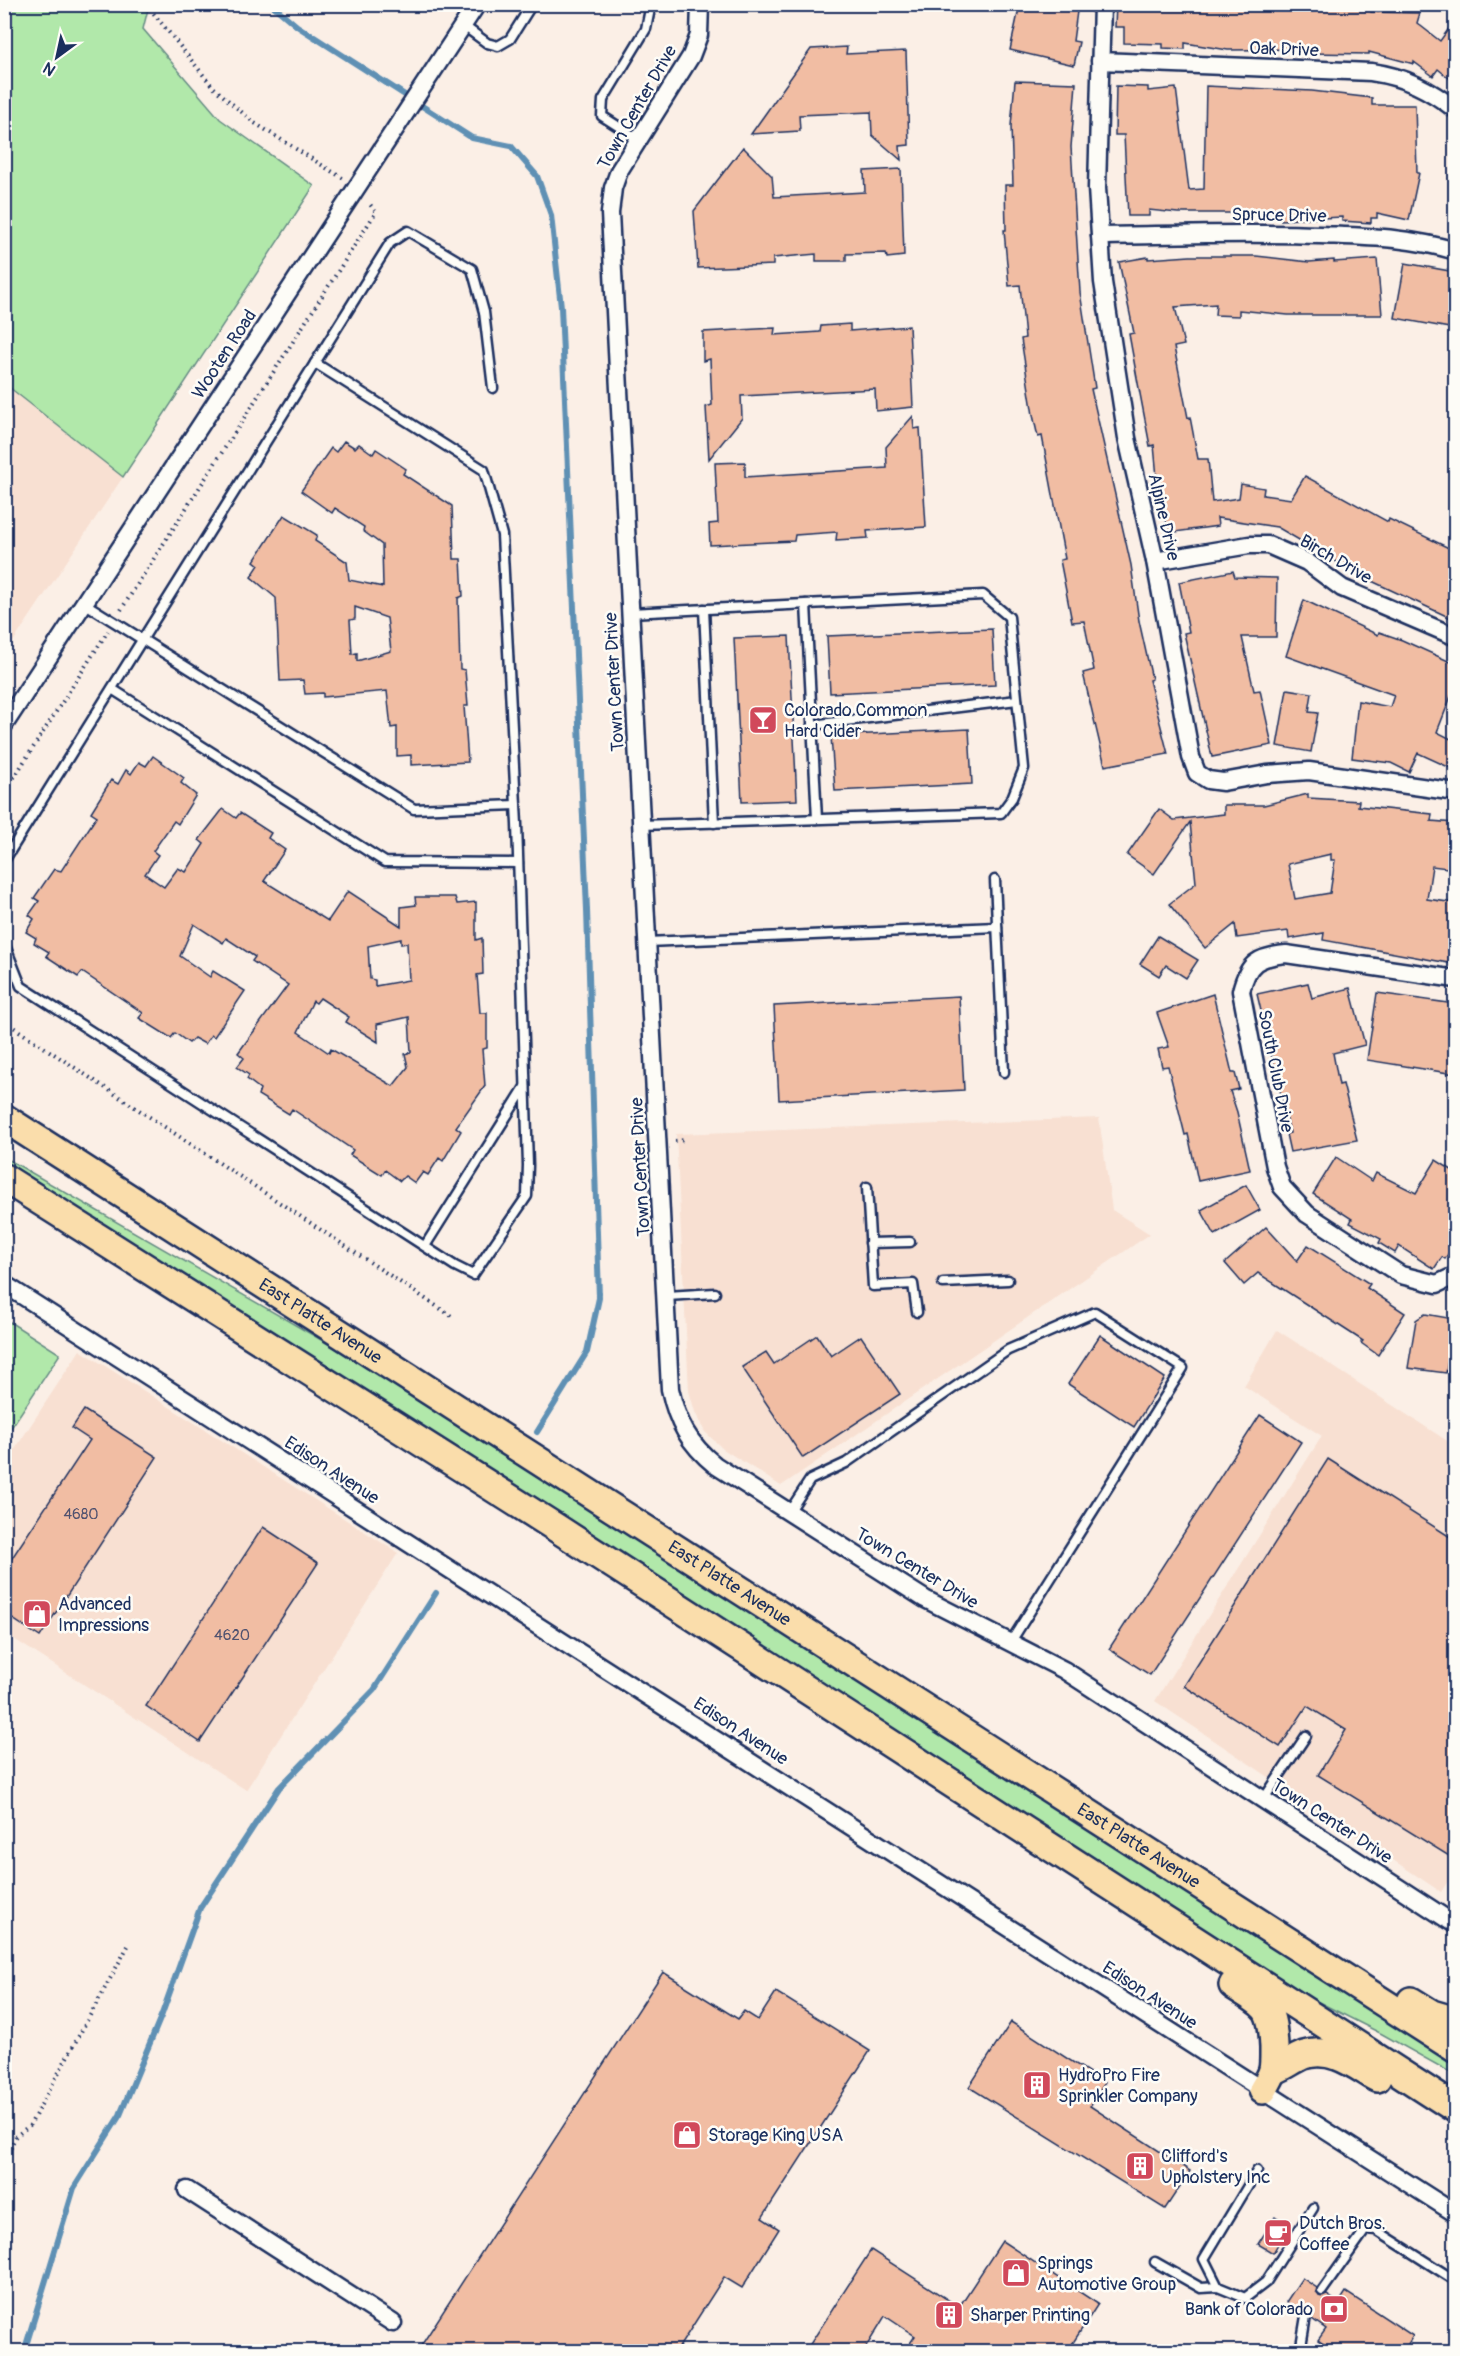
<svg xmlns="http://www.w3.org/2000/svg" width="1460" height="2356" viewBox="0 0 1460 2356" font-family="Pangolin,sans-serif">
  <rect width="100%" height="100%" fill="#fbefe6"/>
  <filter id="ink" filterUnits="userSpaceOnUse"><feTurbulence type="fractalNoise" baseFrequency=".0167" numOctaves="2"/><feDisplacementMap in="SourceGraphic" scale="12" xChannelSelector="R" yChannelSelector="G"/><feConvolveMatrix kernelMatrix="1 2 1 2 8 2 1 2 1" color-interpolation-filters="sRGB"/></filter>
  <g filter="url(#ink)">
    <!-- built -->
    <g fill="#f8e0d2">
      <polygon points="5,384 123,477 5,654"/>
      <polygon points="1099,1118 1112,1210 1150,1234 781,1486 723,1449 705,1432 695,1412 689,1391 676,1134"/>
      <polygon points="1277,1330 1455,1446 1456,1869 1441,1892 1155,1701 1322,1436 1244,1386"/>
      <polygon points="80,1350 398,1553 246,1790 5,1633 4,1466"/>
    </g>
    <!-- green -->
    <g fill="#b1e8aa" stroke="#668c84" stroke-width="1.5">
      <polygon points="4,5 149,5 143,29 220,119 314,186 123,477 5,384"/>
      <polygon points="4,1157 394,1382 1455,2064 1455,2075 1382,2034 1275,1980 5,1165"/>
      <polygon points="5,1319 60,1354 5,1437"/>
    </g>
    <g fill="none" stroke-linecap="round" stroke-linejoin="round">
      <!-- stream -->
      <g stroke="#5e90b4" stroke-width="6">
        <polyline points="271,4 297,26 472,138 511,146 537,176 551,215 561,307 587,910 599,1298 587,1352 537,1432"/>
        <polyline points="24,2352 74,2188 120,2115 162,2014 200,1908 279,1788 374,1690 436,1593"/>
      </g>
    </g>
    <!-- building -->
    <g fill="#f1bda3" stroke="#1b2f5e" stroke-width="1.5" fill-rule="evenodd">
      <polygon points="1020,4 1078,4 1073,41 1079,42 1074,65 1010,50"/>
      <polygon points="1116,4 1371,4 1371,12 1420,13 1417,23 1440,41 1455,20 1455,83 1438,69 1433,76 1414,62 1414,64 1369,52 1369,54 1311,53 1311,49 1228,50 1185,43 1185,49 1163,48 1163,44 1124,43 1124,27 1115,27"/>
      <polygon points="847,47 846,54 906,51 909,145 900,146 901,160 872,135 871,112 799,115 800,131 751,134 811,49"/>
      <polygon points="1015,81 1076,83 1071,147 1080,292 1095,388 1091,389 1131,565 1139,621 1152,679 1149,680 1168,754 1105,766 1083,673 1094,670 1084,621 1072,622 1060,560 1065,559 1042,436 1038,437 1033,415 1021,339 1025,338 1020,285 1009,286 1004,230 1006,230 1005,185 1013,185 1011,126"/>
      <polygon points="1116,86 1148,87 1148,91 1176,88 1189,190 1204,189 1206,86 1312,91 1372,98 1372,105 1415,105 1417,173 1419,173 1409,220 1377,213 1377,218 1371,218 1371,223 1342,221 1342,217 1281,220 1281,213 1178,213 1149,210 1149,216 1128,216 1124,135 1115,135"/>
      <polygon points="743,147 772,176 774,197 865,192 864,171 901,169 904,256 887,258 886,253 846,254 846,261 816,261 816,254 773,258 773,265 698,268 694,211"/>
      <polygon points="1190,256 1256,256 1309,262 1334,260 1334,262 1377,259 1382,315 1288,315 1239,310 1239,316 1215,315 1216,304 1175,307 1184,345 1174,347 1188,418 1190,417 1198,459 1208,459 1212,502 1239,498 1241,484 1264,488 1263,495 1291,499 1305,476 1388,522 1389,519 1455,551 1455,620 1361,576 1277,527 1217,518 1218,526 1168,533 1161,488 1158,488 1154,445 1150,446 1137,378 1129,334 1134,333 1119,262 1148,257 1148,259"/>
      <polygon points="1405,263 1455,272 1455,329 1395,318"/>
      <polygon points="850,324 850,331 909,326 913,407 876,411 875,389 741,396 742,418 709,459 706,407 712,405 710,359 703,361 703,332 775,328 774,335 820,332 821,326"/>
      <polygon points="913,416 914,429 920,428 926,527 867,531 868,538 836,540 837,532 795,535 794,541 710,545 709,524 718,523 715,463 745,462 745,477 887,468 886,447"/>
      <path d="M344 441 355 448 359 444 373 454 376 449 406 469 403 474 452 506 454 559H461L463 596 458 598 460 669 465 670 468 706H464L468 762 411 765V755L397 756V727L391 728 387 691 323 697V693L305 694 303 680 280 681 276 598 251 577 259 565 254 561 284 515 317 535 315 541 347 562 349 580 383 587 382 545 363 531 364 527 335 508 332 513 301 491 331 448 336 452ZM355 607 387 618 391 651 357 661V653L352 654 350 620 355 619Z"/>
      <polygon points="1233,571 1235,577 1277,578 1276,637 1242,637 1254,691 1260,690 1272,745 1212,757 1184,633 1189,632 1179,582"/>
      <polygon points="1304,600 1378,635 1379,632 1402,640 1455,664 1455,686 1437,732 1455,741 1455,770 1418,753 1409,772 1391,763 1352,758 1358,701 1390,707 1394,695 1286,656"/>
      <polygon points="992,629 995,685 830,693 827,636"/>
      <polygon points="789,636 797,800 742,802 734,638"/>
      <polygon points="1287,689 1312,693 1309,712 1318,713 1311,752 1277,746"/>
      <polygon points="969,729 972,784 835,791 831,736"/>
      <path d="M153 756 184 778 181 783 196 795 178 824 174 821 153 851 158 855 145 874 164 887 178 868 186 872 204 844 199 840 223 809 236 818 240 813 271 833 268 838 285 850 264 881 328 921 348 891 401 926V907L416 905 415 897H455L457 904 476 902V940L482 938 483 974 477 975 480 1013H487V1048L482 1049 485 1086 456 1127 461 1131 443 1161 439 1158 428 1175 423 1172 415 1183 405 1176 400 1181 385 1170 382 1175 350 1155 353 1150 292 1109 289 1114 258 1095 260 1089 247 1079 249 1075 237 1067 244 1058 238 1053 288 985 252 961 255 957 226 938 223 943 194 924 180 956 210 977 213 971 245 991 214 1037 211 1035 205 1044 194 1038 189 1043 175 1033 171 1038 139 1018 143 1013 82 972 78 977 46 956 49 952 34 943 36 938 26 932 34 919 29 915 39 901 34 898 54 869 61 871 97 816 91 812 111 780 118 784 126 770 131 774 139 762 146 766ZM401 939V944L407 943 409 980 375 986V980L370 979 368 946ZM320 998 349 1017 346 1022 378 1042 377 1024 409 1017 411 1052 405 1054 408 1067 393 1086 331 1049 329 1053 298 1032 313 1001 316 1003Z"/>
      <path d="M1308 794V798L1359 801 1358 806 1432 814 1431 821 1455 823V869L1432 866 1427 899 1455 903 1454 964 1323 940 1324 933 1289 939 1288 931 1237 938 1235 924 1205 948 1169 904 1196 883 1190 822 1154 874 1127 855 1159 809 1174 820 1224 814V805H1264ZM1331 854V860H1335L1330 893 1295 899 1288 864Z"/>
      <polygon points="1158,936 1198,960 1186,978 1166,965 1159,976 1140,964"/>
      <polygon points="1308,983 1312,998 1350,988 1365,1045 1333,1053 1339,1085 1343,1084 1357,1140 1290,1152 1286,1134 1290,1133 1257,994"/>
      <polygon points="1377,993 1455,1004 1455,1074 1367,1060"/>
      <polygon points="1213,994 1232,1073 1235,1073 1239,1089 1230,1091 1237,1112 1250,1170 1198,1181 1188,1134 1185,1135 1168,1066 1162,1067 1158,1049 1169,1047 1157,1013"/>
      <polygon points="959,996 964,1090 779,1100 774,1006"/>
      <polygon points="1336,1157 1372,1181 1376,1173 1416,1193 1436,1160 1455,1172 1455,1243 1445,1259 1442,1257 1434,1269 1399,1246 1395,1253 1379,1243 1381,1239 1350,1223 1352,1219 1313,1194"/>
      <polygon points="1246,1185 1260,1210 1215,1235 1201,1210"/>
      <polygon points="1266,1227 1297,1261 1308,1245 1370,1284 1367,1288 1405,1313 1378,1355 1361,1343 1363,1341 1258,1273 1244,1285 1225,1263"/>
      <polygon points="1425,1314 1454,1319 1446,1373 1408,1368 1416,1320"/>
      <polygon points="817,1335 831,1356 861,1336 900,1394 803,1458 742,1367 766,1352 774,1364"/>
      <polygon points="1100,1335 1165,1378 1134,1427 1068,1384"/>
      <polygon points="84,1410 157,1457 40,1637 4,1613 4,1570 90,1440 72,1428"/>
      <polygon points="1260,1415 1301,1442 1150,1675 1109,1649"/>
      <polygon points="1328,1459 1455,1540 1455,1846 1449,1856 1318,1775 1346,1730 1307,1706 1280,1747 1184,1686"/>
      <polygon points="263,1527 318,1563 200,1742 146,1706"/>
      <polygon points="663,1972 738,2019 744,2011 758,2020 776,1992 870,2051 762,2218 779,2229 742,2288 724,2277 676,2352 417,2352"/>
      <polygon points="1011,2022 1105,2083 1090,2106 1190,2171 1165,2209 969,2087"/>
      <polygon points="1275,2217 1288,2226 1273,2253 1258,2244"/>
      <polygon points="1002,2241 1098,2304 1067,2352 904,2352 915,2336 885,2316 863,2352 805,2352 871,2250 959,2307"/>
      <polygon points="1302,2278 1317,2288 1319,2296 1327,2295 1339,2303 1346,2292 1413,2336 1403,2352 1335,2352 1318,2340 1326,2329 1312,2319 1310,2312 1306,2310 1301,2312 1286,2302"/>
    </g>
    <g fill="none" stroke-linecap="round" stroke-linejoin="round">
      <!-- service casing -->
      <g stroke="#1b2f5e" stroke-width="13">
        <g id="service">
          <polyline points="464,26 487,43 498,46 510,39 532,4"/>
          <polyline points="638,139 602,116 603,100 646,29 651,4"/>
          <polyline points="84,603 414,809 516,805"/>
          <polyline points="806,604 817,819"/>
          <polyline points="704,609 714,823"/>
          <polyline points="630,613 983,595 1009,617 1024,768 1012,798 1001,813 641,825"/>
          <polyline points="112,689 385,862 518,863"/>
          <polyline points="812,725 1017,700"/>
          <polyline points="4,861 390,243 408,231 472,269 484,312 493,388"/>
          <polyline points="995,880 1004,1072"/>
          <polyline points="647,942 997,927"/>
          <polyline points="4,943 21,986 455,1266 473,1275 527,1196 528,1165 517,824 502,535 484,470 315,363"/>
          <polyline points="867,1187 873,1286 913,1284 917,1312"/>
          <polyline points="870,1243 910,1242"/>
          <polyline points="425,1246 525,1087"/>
          <polyline points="943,1283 1008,1280"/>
          <polyline points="667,1296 715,1293"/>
          <polyline points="789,1512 810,1480 846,1463 1008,1350 1095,1312 1183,1368 1010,1643"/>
          <polyline points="1263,1800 1306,1736"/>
          <polyline points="1257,2171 1204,2259 1218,2287 1245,2298 1266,2282 1313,2208"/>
          <polyline points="1155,2262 1201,2288 1218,2287"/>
          <polyline points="1322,2291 1366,2229 1376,2230 1456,2281"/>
          <polyline points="1300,2352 1306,2316"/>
        </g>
      </g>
      <!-- minor casing -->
      <g stroke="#1b2f5e" stroke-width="21">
        <g id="minor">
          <path d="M700 4 699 35 691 56 619 171 613 188 610 213 670 1389C677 1422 689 1444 715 1465L925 1599 1064 1670 1456 1925"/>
          <polyline points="1102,4 1097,188 1103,282 1127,438 1155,561 1191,757 1197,773 1208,780 1223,782 1267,774 1309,771 1456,792"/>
          <path d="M1100 61 1371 72C1405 77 1429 89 1456 110"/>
          <path d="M1100 236C1173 235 1246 232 1320 235 1370 237 1407 237 1456 251"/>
          <polyline points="1155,561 1249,545 1268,545 1307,562 1342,588 1456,637"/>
          <polyline points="4,725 477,4"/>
          <path d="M1456 979 1286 954C1258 957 1248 962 1241 991L1275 1167 1282 1187 1307 1214 1401 1275 1437 1284 1456 1275"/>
          <polyline points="4,1284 1456,2214"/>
          <polyline points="187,2190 393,2323"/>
        </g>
      </g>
      <!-- trunk casing -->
      <g stroke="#1b2f5e" stroke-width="32">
        <g id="trunk">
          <path id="s1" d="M4 1118 1456 2049"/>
          <polyline points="4,1178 555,1527 1456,2109"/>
          <path d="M1233 1985C1267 2007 1272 2005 1274 2047 1274 2070 1275 2070 1263 2090"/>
          <polyline points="1411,2001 1432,2014 1456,2021"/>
          <path d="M1275 2070C1285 2066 1294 2059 1304 2055 1332 2046 1355 2065 1377 2078"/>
        </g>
      </g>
      <!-- path -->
      <g stroke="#1b2f5e" stroke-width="4" stroke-dasharray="1.5 4.5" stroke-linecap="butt">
        <polyline points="146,4 213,87 253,122 344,179"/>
        <polyline points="121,610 376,212 368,202"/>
        <polyline points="4,793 108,631"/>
        <polyline points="4,1021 453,1317"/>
        <polyline points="675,1141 686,1140"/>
        <polyline points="4,2165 15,2137 30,2125 128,1946"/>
      </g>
      <!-- service -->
      <use href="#service" stroke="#fdfcf7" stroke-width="8"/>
      <!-- minor -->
      <use href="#minor" stroke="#fdfcf7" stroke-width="16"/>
      <!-- trunk -->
      <use href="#trunk" stroke="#faddab" stroke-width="27"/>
    </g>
  </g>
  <!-- icons -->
  <defs>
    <g id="bar-square" transform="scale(1.5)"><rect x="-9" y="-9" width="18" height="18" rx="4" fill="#d1495b" stroke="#fdfcf7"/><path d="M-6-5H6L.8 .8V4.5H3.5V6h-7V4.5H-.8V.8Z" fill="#fff"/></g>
    <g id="shop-square" transform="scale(1.5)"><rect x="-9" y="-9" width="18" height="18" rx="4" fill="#d1495b" stroke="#fdfcf7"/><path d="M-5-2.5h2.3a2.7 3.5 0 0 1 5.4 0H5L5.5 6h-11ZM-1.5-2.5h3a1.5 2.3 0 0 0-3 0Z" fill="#fff"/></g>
    <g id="building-square" transform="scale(1.5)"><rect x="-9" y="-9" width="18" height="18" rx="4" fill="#d1495b" stroke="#fdfcf7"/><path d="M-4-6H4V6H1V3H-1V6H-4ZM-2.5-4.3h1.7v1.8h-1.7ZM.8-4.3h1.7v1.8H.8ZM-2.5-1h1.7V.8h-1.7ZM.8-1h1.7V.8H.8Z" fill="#fff"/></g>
    <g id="cafe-square" transform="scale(1.5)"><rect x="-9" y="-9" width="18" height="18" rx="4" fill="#d1495b" stroke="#fdfcf7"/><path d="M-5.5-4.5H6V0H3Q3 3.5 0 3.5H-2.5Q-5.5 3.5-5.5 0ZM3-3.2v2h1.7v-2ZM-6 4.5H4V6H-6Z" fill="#fff"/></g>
    <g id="bank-square" transform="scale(1.5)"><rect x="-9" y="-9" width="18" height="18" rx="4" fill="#d1495b" stroke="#fdfcf7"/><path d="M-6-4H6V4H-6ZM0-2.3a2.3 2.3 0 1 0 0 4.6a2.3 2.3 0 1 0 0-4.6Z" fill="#fff"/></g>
  </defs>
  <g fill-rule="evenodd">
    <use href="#bar-square" x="763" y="720"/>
    <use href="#shop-square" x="37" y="1614"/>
    <use href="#building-square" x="1037" y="2085"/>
    <use href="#shop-square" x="687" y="2135"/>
    <use href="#building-square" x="1140" y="2166"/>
    <use href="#cafe-square" x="1278" y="2233"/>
    <use href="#shop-square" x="1016" y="2273"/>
    <use href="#bank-square" x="1334" y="2309"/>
    <use href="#building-square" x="949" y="2315"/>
  </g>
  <g text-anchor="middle" stroke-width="5" stroke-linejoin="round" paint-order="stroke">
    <!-- number labels -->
    <g font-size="15" fill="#50526f">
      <text x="81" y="1519">4680</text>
      <text x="232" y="1640">4620</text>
    </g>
    <!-- street labels -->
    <g font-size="18" fill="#1b2f5e" stroke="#fdfcf7">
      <text transform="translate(1284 49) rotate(2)" y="6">Oak Drive</text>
      <text transform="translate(637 107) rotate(-60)" y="6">Town Center Drive</text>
      <text transform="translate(1279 215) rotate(1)" y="6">Spruce Drive</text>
      <text transform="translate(224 354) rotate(-57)" y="6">Wooten Road</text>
      <text transform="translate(1164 517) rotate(77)" y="6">Alpine Drive</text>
      <text transform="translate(1336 559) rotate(30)" y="6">Birch Drive</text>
      <text transform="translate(614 682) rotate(-93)" y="6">Town Center Drive</text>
      <text transform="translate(1276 1071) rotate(79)" y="6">South Club Drive</text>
      <text transform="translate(640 1167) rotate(-93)" y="6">Town Center Drive</text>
      <text dy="6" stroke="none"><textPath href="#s1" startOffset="376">East Platte Avenue</textPath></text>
      <text transform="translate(332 1470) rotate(33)" y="6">Edison Avenue</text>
      <text transform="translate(917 1568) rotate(31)" y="6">Town Center Drive</text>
      <text dy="6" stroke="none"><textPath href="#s1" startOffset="862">East Platte Avenue</textPath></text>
      <text transform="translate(741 1731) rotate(33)" y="6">Edison Avenue</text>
      <text transform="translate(1332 1821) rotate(33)" y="6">Town Center Drive</text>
      <text dy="6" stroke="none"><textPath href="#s1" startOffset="1348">East Platte Avenue</textPath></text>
      <text transform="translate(1150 1995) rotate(33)" y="6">Edison Avenue</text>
    </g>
    <!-- poi labels -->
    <g font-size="18" fill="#1b2f5e" stroke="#fdfcf7" text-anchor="start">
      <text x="784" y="716">Colorado Common<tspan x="784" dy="21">Hard Cider</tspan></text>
      <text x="58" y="1610">Advanced<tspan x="58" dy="21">Impressions</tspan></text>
      <text x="1058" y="2081">HydroPro Fire<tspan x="1058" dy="21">Sprinkler Company</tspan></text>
      <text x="708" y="2141">Storage King USA</text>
      <text x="1161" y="2162">Clifford's<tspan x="1161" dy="21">Upholstery Inc</tspan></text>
      <text x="1299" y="2229">Dutch Bros.<tspan x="1299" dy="21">Coffee</tspan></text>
      <text x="1037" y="2269">Springs<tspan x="1037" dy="21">Automotive Group</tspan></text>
      <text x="1313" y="2315" text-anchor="end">Bank of Colorado</text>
      <text x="970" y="2321">Sharper Printing</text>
    </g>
  </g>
  <!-- margin -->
  <rect width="1460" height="2356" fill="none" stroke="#fdfcf7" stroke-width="24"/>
  <rect x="12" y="12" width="1436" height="2332" fill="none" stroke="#1b2f5e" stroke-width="2" filter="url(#ink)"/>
  <!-- north arrow -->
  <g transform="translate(57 57) rotate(213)" stroke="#fdfcf7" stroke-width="4.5" paint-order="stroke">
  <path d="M0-4.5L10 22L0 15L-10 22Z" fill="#1b2f5e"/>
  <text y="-9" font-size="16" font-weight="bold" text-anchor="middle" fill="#1b2f5e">N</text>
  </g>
</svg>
